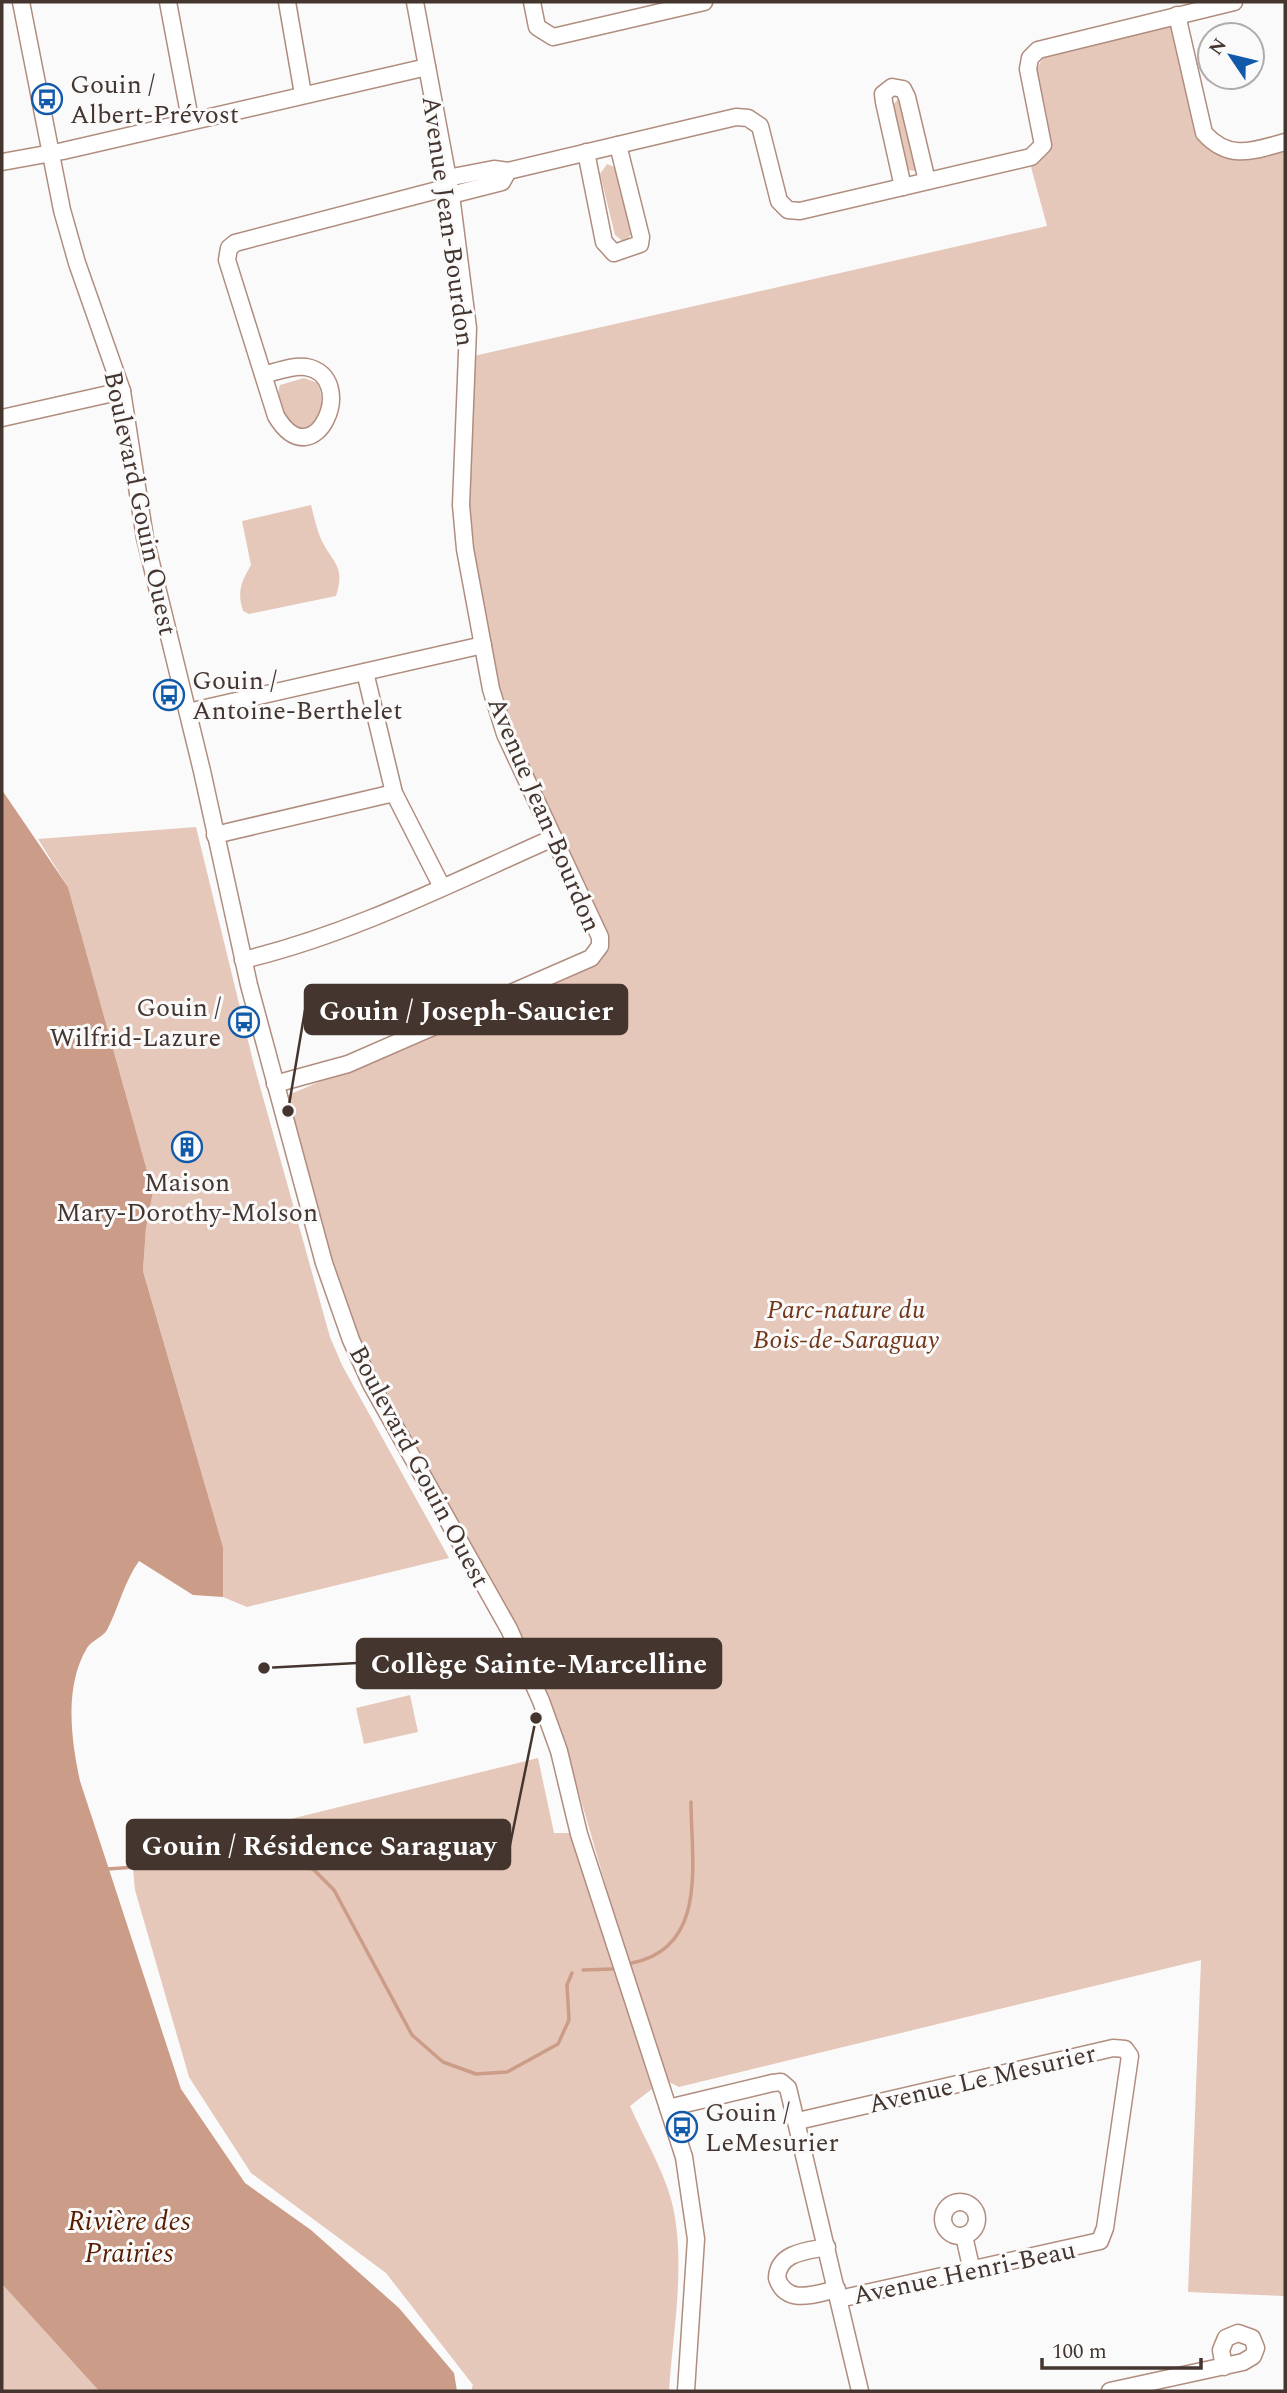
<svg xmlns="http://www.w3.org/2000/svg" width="1287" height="2393" viewBox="0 0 1287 2393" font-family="Spectral,serif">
  <rect width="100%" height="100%" fill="#fafafa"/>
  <!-- green -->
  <g fill="#e6c8ba">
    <path d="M1174 22 1200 137C1224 167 1252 155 1285 147V2296L1188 2292 1201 1960 679 2087 669 2082 624 1949 559 1724 370 1365 341 1296 286 1096 596 963 607 948 502 710 475 582 466 488 474 356 1047 226 1031 167C1062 141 1043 106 1036 70L1045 54Z"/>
    <polygon points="898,99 918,169 915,171 908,170 892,106"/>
    <polygon points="607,164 617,168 632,234 624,242 615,235 600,174"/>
    <path d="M304 378 318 383C323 396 322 410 317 422L301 429C286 421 274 402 280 385Z"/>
    <path d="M311 505C314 516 316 528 321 539 332 563 346 565 336 596L249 614 243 611C237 592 241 582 251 565L242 521Z"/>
    <polygon points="196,827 254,1065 330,1337 342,1365 449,1558 247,1607 223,1597 223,1547 143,1271 146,1228 153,1192 68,887 38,839"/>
    <polygon points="410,1695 418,1732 364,1744 356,1708"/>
    <path d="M538 1758 554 1833H571L652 2089 630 2106C643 2136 662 2167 671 2199 687 2259 673 2330 669 2391H471L473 2385 386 2273 251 2173 189 2077 135 1890 132 1858Z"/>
    <polygon points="2,2284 98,2390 99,2391 2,2391"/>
  </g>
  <!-- water -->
  <path fill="#cb9d88" d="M2 790 68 887 153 1192 146 1228 143 1271 223 1547V1597L193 1595 139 1561C124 1582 119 1607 107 1630 102 1638 92 1640 87 1648 64 1686 71 1739 80 1781L181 2089 245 2183 311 2230 399 2308 454 2373 457 2391H99L2 2284Z"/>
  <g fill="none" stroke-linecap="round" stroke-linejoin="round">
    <!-- stream -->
    <g stroke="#cb9d88" stroke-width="3.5">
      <polyline points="107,1869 266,1858 313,1869 334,1890 412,2035 443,2062 476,2074 507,2072 558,2044 569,2020 567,1985 572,1973"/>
      <path d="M632 1963C709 1948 691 1860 691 1802"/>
      <polyline points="583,1970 612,1969"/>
    </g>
    <!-- minor casing -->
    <g stroke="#b08d7e" stroke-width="19">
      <g id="minor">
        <polyline points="21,2 62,210 77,263 122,391 145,538 202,771 249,985 324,1263 351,1340 371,1384 509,1629 541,1701 559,1751 579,1834 684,2157 696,2239 686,2391"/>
        <polyline points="168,2 190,119"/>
        <polyline points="287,2 303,94"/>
        <polyline points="532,2 537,27 553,37 704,2"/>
        <path d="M1177 15 1204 133C1229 161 1253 151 1285 142"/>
        <polyline points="586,152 604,242 614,253 640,244 641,237 618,145"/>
        <polyline points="2,162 63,151 427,67"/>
        <polyline points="447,178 494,169 508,171 736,117 748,118 760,126 779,201 788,210 800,211 1031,157 1043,145 1028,69 1030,58 1038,50 1234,2"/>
        <polyline points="903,187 884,102 883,94 892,87 903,89 907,97 927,181"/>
        <polyline points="451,195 502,182 508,171"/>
        <path d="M263 375C276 372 292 365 306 367 360 376 315 481 276 416L227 260 229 248 235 243 449 187"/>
        <polyline points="2,418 122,391"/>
        <polyline points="365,672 394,793 442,887"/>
        <polyline points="188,712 483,645"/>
        <polyline points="215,835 394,793"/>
        <path d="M243 960C352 934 451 883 553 838"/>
        <polyline points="275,1084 348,1064 591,958 600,946 600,937 505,734 491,689 465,549 461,505 468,328 451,195 415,2"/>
        <polyline points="668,2108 772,2083 781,2082 788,2088 860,2391"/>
        <polyline points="798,2121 1113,2048 1125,2049 1130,2056 1105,2228 1100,2241 839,2299"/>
        <circle cx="960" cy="2219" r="17"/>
        <polyline points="964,2236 972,2271"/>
        <path d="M827 2247C807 2251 778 2252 777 2278 786 2306 815 2294 837 2289"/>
        <polyline points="1110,2391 1243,2362 1253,2356 1256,2348 1252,2338 1238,2333 1226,2338 1221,2350 1224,2367"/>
      </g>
    </g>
    <!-- minor -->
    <use href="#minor" stroke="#fff" stroke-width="16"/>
  </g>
  <!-- icons -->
  <defs>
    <g id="bus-ring" transform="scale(1.575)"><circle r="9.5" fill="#fafafa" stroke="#115aaa" stroke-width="1.5"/><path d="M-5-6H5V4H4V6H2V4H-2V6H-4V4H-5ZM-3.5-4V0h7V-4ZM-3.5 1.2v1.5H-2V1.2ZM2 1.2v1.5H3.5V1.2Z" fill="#115aaa"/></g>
    <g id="building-ring" transform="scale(1.575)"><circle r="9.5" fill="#fafafa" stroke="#115aaa" stroke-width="1.5"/><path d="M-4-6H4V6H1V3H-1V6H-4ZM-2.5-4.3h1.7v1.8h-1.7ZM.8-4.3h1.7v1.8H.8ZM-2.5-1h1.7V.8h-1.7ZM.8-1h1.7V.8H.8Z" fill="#115aaa"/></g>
  </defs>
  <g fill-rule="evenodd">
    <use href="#bus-ring" x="47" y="99"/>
    <use href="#bus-ring" x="169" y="695"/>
    <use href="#bus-ring" x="244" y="1022"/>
    <use href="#building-ring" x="187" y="1147"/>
    <use href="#bus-ring" x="682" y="2127"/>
  </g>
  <g text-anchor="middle" stroke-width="6" stroke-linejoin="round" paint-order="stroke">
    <!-- poi labels -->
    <g font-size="26" fill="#44352f" stroke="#fafafa" text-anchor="start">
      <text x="70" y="93">Gouin /<tspan x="70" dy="30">Albert-Prévost</tspan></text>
      <text x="192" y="689">Gouin /<tspan x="192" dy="30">Antoine-Berthelet</tspan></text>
      <text x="221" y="1016" text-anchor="end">Gouin /<tspan x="221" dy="30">Wilfrid-Lazure</tspan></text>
      <text x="187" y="1191" text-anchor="middle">Maison<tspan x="187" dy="30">Mary-Dorothy-Molson</tspan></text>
      <text x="705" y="2121">Gouin /<tspan x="705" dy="30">LeMesurier</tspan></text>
    </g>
    <!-- street labels -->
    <g font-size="26" fill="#44352f" stroke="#fafafa">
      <text transform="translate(449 221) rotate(82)" y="9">Avenue Jean-Bourdon</text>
      <text transform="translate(141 503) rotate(78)" y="9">Boulevard Gouin Ouest</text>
      <text transform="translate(545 814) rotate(67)" y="9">Avenue Jean-Bourdon</text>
      <text transform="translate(420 1466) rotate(62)" y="9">Boulevard Gouin Ouest</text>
      <text transform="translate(982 2078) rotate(-13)" y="9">Avenue Le Mesurier</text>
      <text transform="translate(964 2272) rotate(-12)" y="9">Avenue Henri-Beau</text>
    </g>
    <!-- park labels -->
    <g font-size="26" font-style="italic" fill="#723619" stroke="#fafafa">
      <text x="846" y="1318">Parc-nature du<tspan x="846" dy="30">Bois-de-Saraguay</tspan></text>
    </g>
    <!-- water labels -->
    <g font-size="28" font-style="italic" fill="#561d00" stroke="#fafafa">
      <text x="129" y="2230">Rivière des<tspan x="129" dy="32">Prairies</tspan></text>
    </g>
  </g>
  <!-- callouts -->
  <path fill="none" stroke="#44352f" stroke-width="2.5" d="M288 1111L305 1010M264 1668L357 1663M536 1718L510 1845"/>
  <g fill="#44352f" stroke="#fafafa" stroke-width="2.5">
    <circle cx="288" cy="1111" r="7"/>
    <circle cx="264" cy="1668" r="7"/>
    <circle cx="536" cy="1718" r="7"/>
  </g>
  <g fill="#44352f" stroke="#44352f" stroke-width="2.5">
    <rect x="305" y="985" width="322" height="49" rx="7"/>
    <rect x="357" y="1639" width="364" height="49" rx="7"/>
    <rect x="127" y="1820" width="383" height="49" rx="7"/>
  </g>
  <g font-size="28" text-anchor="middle" font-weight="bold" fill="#fff">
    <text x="466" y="1020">Gouin / Joseph-Saucier</text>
    <text x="539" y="1673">Collège Sainte-Marcelline</text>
    <text x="319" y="1855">Gouin / Résidence Saraguay</text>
  </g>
  <!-- border -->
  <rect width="1287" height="2393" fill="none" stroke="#44352f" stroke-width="7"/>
  <!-- north arrow -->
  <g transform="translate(1231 56) rotate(305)"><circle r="33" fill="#fafafa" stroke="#b1aba9" stroke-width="2"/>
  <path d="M0-5L12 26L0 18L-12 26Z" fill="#115aaa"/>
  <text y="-10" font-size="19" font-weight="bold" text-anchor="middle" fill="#44352f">N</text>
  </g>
  <!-- scale -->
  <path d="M1042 2358v10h159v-10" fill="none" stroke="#44352f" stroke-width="3.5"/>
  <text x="1052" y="2358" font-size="21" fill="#44352f" stroke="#fafafa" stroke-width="5" paint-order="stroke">100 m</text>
</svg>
